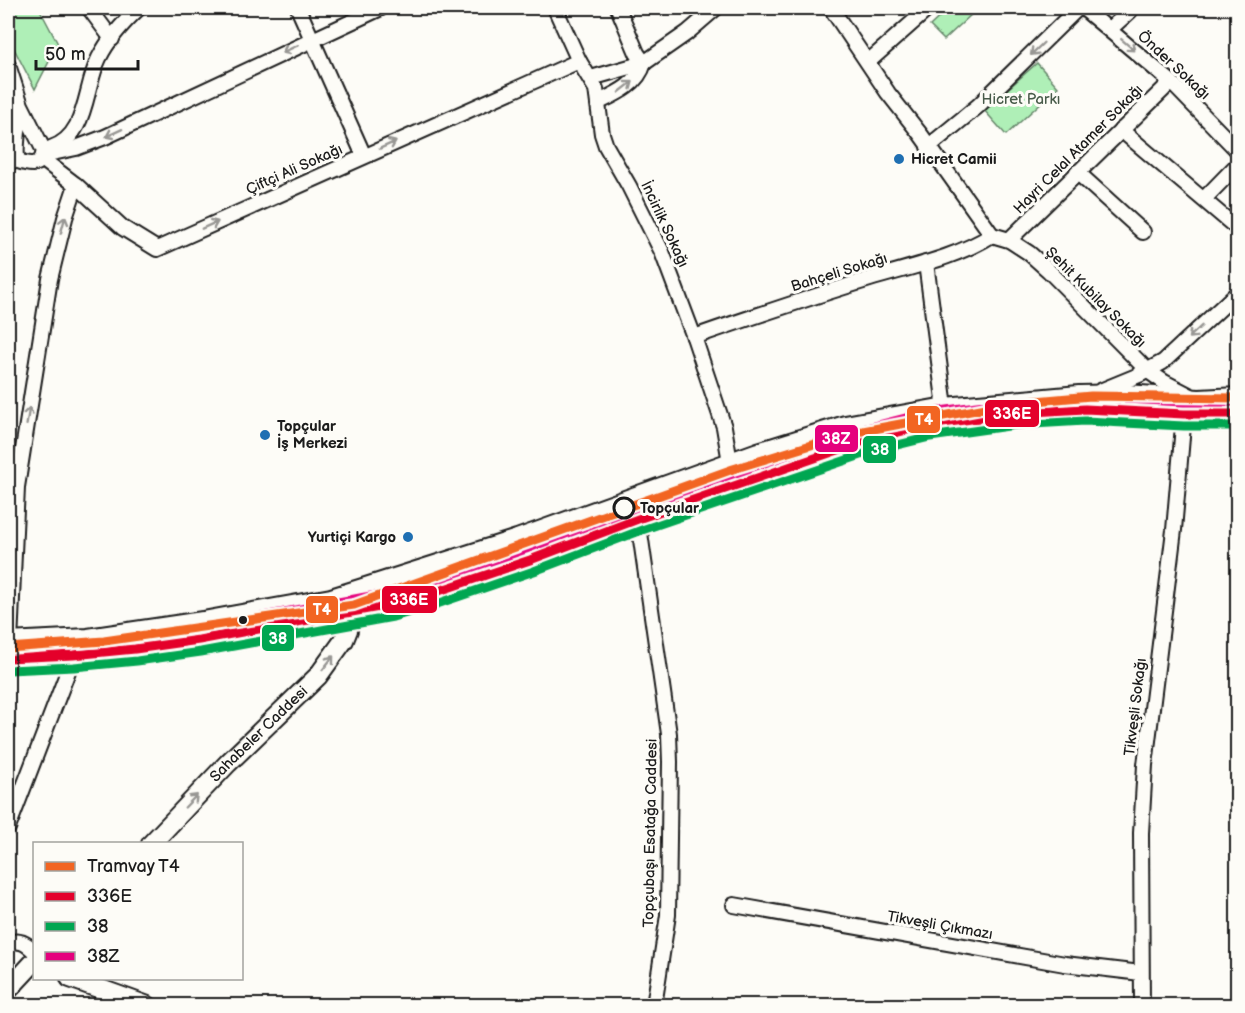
<svg xmlns="http://www.w3.org/2000/svg" width="1245" height="1013" viewBox="0 0 1245 1013" font-family="'Balsamiq Sans',sans-serif">
  <rect width="100%" height="100%" fill="#fdfcf7"/>
  <filter id="ink" filterUnits="userSpaceOnUse"><feTurbulence type="fractalNoise" baseFrequency=".0167" numOctaves="2"/><feDisplacementMap in="SourceGraphic" scale="12" xChannelSelector="R" yChannelSelector="G"/><feConvolveMatrix kernelMatrix="1 2 1 2 8 2 1 2 1" color-interpolation-filters="sRGB"/></filter>
  <g filter="url(#ink)">
    <!-- green -->
    <g fill="#afefb7" stroke="#66866a" stroke-width="1.5">
      <polygon points="8,8 39,8 58,44 35,89 8,37"/>
      <polygon points="949,8 969,8 974,12 944,40 930,26"/>
      <polygon points="1037,63 1058,87 1006,135 984,110"/>
    </g>
    <g fill="none" stroke-linecap="round" stroke-linejoin="round">
      <!-- minor casing -->
      <g stroke="#1c1c1c" stroke-width="18">
        <g id="minor">
          <polyline points="89,8 112,39"/>
          <polyline points="298,8 364,156"/>
          <polyline points="555,8 579,61 596,89 602,134 606,146 629,186 662,252 694,337 724,427 730,462"/>
          <polyline points="618,8 637,53 644,63"/>
          <polyline points="831,8 888,93 921,135 992,235 1009,240 1029,253 1048,270 1148,371 1164,382 1191,396"/>
          <polyline points="1083,8 1171,82 1238,151"/>
          <polyline points="1110,29 1130,11 1131,8"/>
          <polyline points="868,62 929,8"/>
          <path d="M8 65 21 105 44 151C41 173 21 161 8 158"/>
          <polyline points="591,78 644,63 687,33 716,8"/>
          <path d="M599 102C618 93 638 84 644 63"/>
          <polyline points="1121,130 1238,229"/>
          <polyline points="928,147 978,106 1078,8"/>
          <path d="M51 148C88 136 84 88 99 58 108 40 124 22 139 8"/>
          <polyline points="43,155 76,148 105,137 381,8"/>
          <polyline points="42,159 76,185 123,228 157,249 579,61"/>
          <path d="M18 160C14 151 20 119 21 107"/>
          <polyline points="1077,172 1143,232"/>
          <polyline points="1204,199 1238,164"/>
          <polyline points="1009,240 1171,82"/>
          <polyline points="926,263 945,407"/>
          <path d="M694 337C752 317 811 297 870 279 910 267 956 258 992 235"/>
          <polyline points="1100,391 1139,375 1163,362 1238,292"/>
          <polyline points="638,519 669,734 670,762 668,915 654,1006"/>
          <polyline points="10,642 17,487 50,279 65,218 76,185"/>
          <polyline points="8,828 70,666 73,655"/>
          <polyline points="734,905 1065,964 1141,973"/>
          <path d="M8 943C19 939 26 943 34 951"/>
          <polyline points="1142,1006 1141,833 1145,765 1174,530 1184,414"/>
        </g>
      </g>
      <!-- major casing -->
      <g stroke="#1c1c1c" stroke-width="22">
        <g id="major">
          <polyline points="8,642 88,638 203,621 331,598 517,539 758,452 845,425 945,407 1079,395 1126,394 1199,399 1238,397"/>
          <polyline points="8,658 73,655 135,649 199,640 390,605 430,594 530,560 638,519 870,439 928,425 1015,413 1085,409 1134,410 1184,414 1238,414"/>
          <path id="s1" d="M151 844 228 763 318 676 344 640 348 630 351 613"/>
          <polyline points="70,978 148,1006"/>
          <polyline points="8,990 34,962"/>
        </g>
      </g>
      <!-- minor -->
      <use href="#minor" stroke="#fdfcf7" stroke-width="14"/>
      <!-- major -->
      <use href="#major" stroke="#fdfcf7" stroke-width="18"/>
      <!-- bus-1 casing -->
      <g stroke="#fdfcf7" stroke-width="14">
        <polyline id="bus-1" points="8,658 73,655 135,649 199,640 390,605 430,594 530,560 638,519 870,439 928,425 1015,413 1085,409 1184,414 1238,414"/>
      </g>
      <!-- bus-2 casing -->
      <g stroke="#fdfcf7" stroke-width="14">
        <polyline id="bus-2" points="9,670 74,667 137,661 201,652 393,617 434,605 534,571 642,530 873,451 930,437 1016,425 1085,421 1184,426 1238,426"/>
      </g>
      <!-- bus-3 casing -->
      <g stroke="#fdfcf7" stroke-width="14">
        <polyline id="bus-3" points="8,646 72,643 134,637 197,628 387,593 426,583 526,549 634,508 866,428 925,413 1013,401 1084,397 1184,402 1238,402"/>
      </g>
      <!-- bus-1 -->
      <use href="#bus-1" stroke="#e4002b" stroke-width="9"/>
      <!-- bus-2 -->
      <use href="#bus-2" stroke="#00a651" stroke-width="9"/>
      <!-- bus-3 -->
      <use href="#bus-3" stroke="#e5007d" stroke-width="9"/>
      <!-- tram-1 casing -->
      <g stroke="#fdfcf7" stroke-width="14">
        <polyline id="tram-1" points="8,648 104,641 354,605 733,469 847,434 1013,403 1091,396 1238,398"/>
      </g>
      <!-- tram-1 -->
      <use href="#tram-1" stroke="#f26522" stroke-width="9"/>
    </g>
    <!-- one-way arrows -->
    <defs><path id="oneway-shaft" d="M-6 0H5M1.5-3L5.5 0L1.5 3" fill="none" stroke-width="1.6" stroke-linecap="round" stroke-linejoin="round" transform="scale(1.5)"/></defs>
    <g stroke="#989794">
      <use href="#oneway-shaft" transform="translate(1128 45) rotate(41)"/>
      <use href="#oneway-shaft" transform="translate(290 49) rotate(155)"/>
      <use href="#oneway-shaft" transform="translate(1037 49) rotate(136)"/>
      <use href="#oneway-shaft" transform="translate(626 87) rotate(-38)"/>
      <use href="#oneway-shaft" transform="translate(114 133) rotate(155)"/>
      <use href="#oneway-shaft" transform="translate(388 145) rotate(-24)"/>
      <use href="#oneway-shaft" transform="translate(63 225) rotate(-75)"/>
      <use href="#oneway-shaft" transform="translate(210 225) rotate(-24)"/>
      <use href="#oneway-shaft" transform="translate(1195 332) rotate(137)"/>
      <use href="#oneway-shaft" transform="translate(28 416) rotate(-81)"/>
      <use href="#oneway-shaft" transform="translate(328 663) rotate(-52)"/>
      <use href="#oneway-shaft" transform="translate(191 801) rotate(-46)"/>
    </g>
  </g>
  <!-- markers -->
  <g fill="#1f6fb2" stroke="#fdfcf7" stroke-width="2">
    <circle cx="899" cy="159" r="6"/>
    <circle cx="265" cy="435" r="6"/>
    <circle cx="408" cy="537" r="6"/>
  </g>
  <circle fill="#fdfcf7" stroke="#1c1c1c" stroke-width="3" cx="624" cy="508" r="10"/>
  <circle fill="#1c1c1c" stroke="#fdfcf7" stroke-width="2" cx="243" cy="620" r="5"/>
  <g text-anchor="middle" stroke-width="6" stroke-linejoin="round" paint-order="stroke">
    <!-- street labels -->
    <g font-size="15" fill="#1c1c1c" stroke="#fdfcf7">
      <text transform="translate(1174 65) rotate(43)" y="5">Önder Sokağı</text>
      <text transform="translate(1078 149) rotate(-45)" y="5">Hayri Celal Atamer Sokağı</text>
      <text transform="translate(294 169) rotate(-24)" y="5">Çiftçi Ali Sokağı</text>
      <text transform="translate(665 224) rotate(65)" y="5">İncirlik Sokağı</text>
      <text transform="translate(839 272) rotate(-17)" y="5">Bahçeli Sokağı</text>
      <text transform="translate(1096 297) rotate(45)" y="5">Şehit Kubilay Sokağı</text>
      <text transform="translate(1135 707) rotate(-83)" y="5">Tikveşli Sokağı</text>
      <text dy="5" stroke="none"><textPath href="#s1" startOffset="154">Sahabeler Caddesi</textPath></text>
      <text transform="translate(650 833) rotate(-89)" y="5">Topçubaşı Esatağa Caddesi</text>
      <text transform="translate(940 925) rotate(10)" y="5">Tikveşli Çıkmazı</text>
    </g>
    <!-- park labels -->
    <g font-size="15" fill="#485b4a" stroke="#fdfcf7">
      <text x="1021" y="104">Hicret Parkı</text>
    </g>
    <!-- poi labels -->
    <g font-size="15" font-weight="bold" fill="#1c1c1c" stroke="#fdfcf7" text-anchor="start">
      <text x="911" y="164">Hicret Camii</text>
      <text x="277" y="431">Topçular<tspan x="277" dy="17">İş Merkezi</tspan></text>
      <text x="396" y="542" text-anchor="end">Yurtiçi Kargo</text>
    </g>
    <!-- stop labels -->
    <g font-size="15" font-weight="bold" fill="#1c1c1c" stroke="#fdfcf7" text-anchor="start">
      <text x="640" y="513">Topçular</text>
    </g>
  </g>
  <g stroke="#fdfcf7" stroke-width="2">
    <rect x="984" y="399" width="56" height="29" rx="6" fill="#e4002b"/>
    <rect x="906" y="405" width="35" height="29" rx="6" fill="#f26522"/>
    <rect x="814" y="424" width="45" height="29" rx="6" fill="#e5007d"/>
    <rect x="862" y="435" width="35" height="29" rx="6" fill="#00a651"/>
    <rect x="381" y="585" width="57" height="29" rx="6" fill="#e4002b"/>
    <rect x="305" y="595" width="34" height="29" rx="6" fill="#f26522"/>
    <rect x="261" y="624" width="34" height="28" rx="6" fill="#00a651"/>
  </g>
  <g font-size="16" text-anchor="middle" font-weight="bold" fill="#fff">
    <text x="1012" y="419">336E</text>
    <text x="924" y="425">T4</text>
    <text x="836" y="444">38Z</text>
    <text x="880" y="455">38</text>
    <text x="409" y="605">336E</text>
    <text x="322" y="615">T4</text>
    <text x="278" y="644">38</text>
  </g>
  <!-- margin -->
  <rect width="1245" height="1013" fill="none" stroke="#fdfcf7" stroke-width="30"/>
  <rect x="15" y="15" width="1215" height="983" fill="none" stroke="#1c1c1c" stroke-width="2" filter="url(#ink)"/>
  <!-- legend -->
  <rect x="33" y="842" width="210" height="138" fill="#fdfcf7" stroke="#a3a29f" stroke-width="1.5"/>
  <rect x="45" y="862" width="30" height="9" fill="#f26522" stroke="#a3a29f" stroke-width="1.5"/>
  <text x="87" y="872" font-size="18" fill="#1c1c1c">Tramvay T4</text>
  <rect x="45" y="892" width="30" height="9" fill="#e4002b" stroke="#a3a29f" stroke-width="1.5"/>
  <text x="87" y="902" font-size="18" fill="#1c1c1c">336E</text>
  <rect x="45" y="922" width="30" height="9" fill="#00a651" stroke="#a3a29f" stroke-width="1.5"/>
  <text x="87" y="932" font-size="18" fill="#1c1c1c">38</text>
  <rect x="45" y="952" width="30" height="9" fill="#e5007d" stroke="#a3a29f" stroke-width="1.5"/>
  <text x="87" y="962" font-size="18" fill="#1c1c1c">38Z</text>
  <!-- scale -->
  <path d="M36 60v9h102v-9" fill="none" stroke="#1c1c1c" stroke-width="3"/>
  <text x="45" y="60" font-size="18" fill="#1c1c1c" stroke="#fdfcf7" stroke-width="4.5" paint-order="stroke">50 m</text>
</svg>
